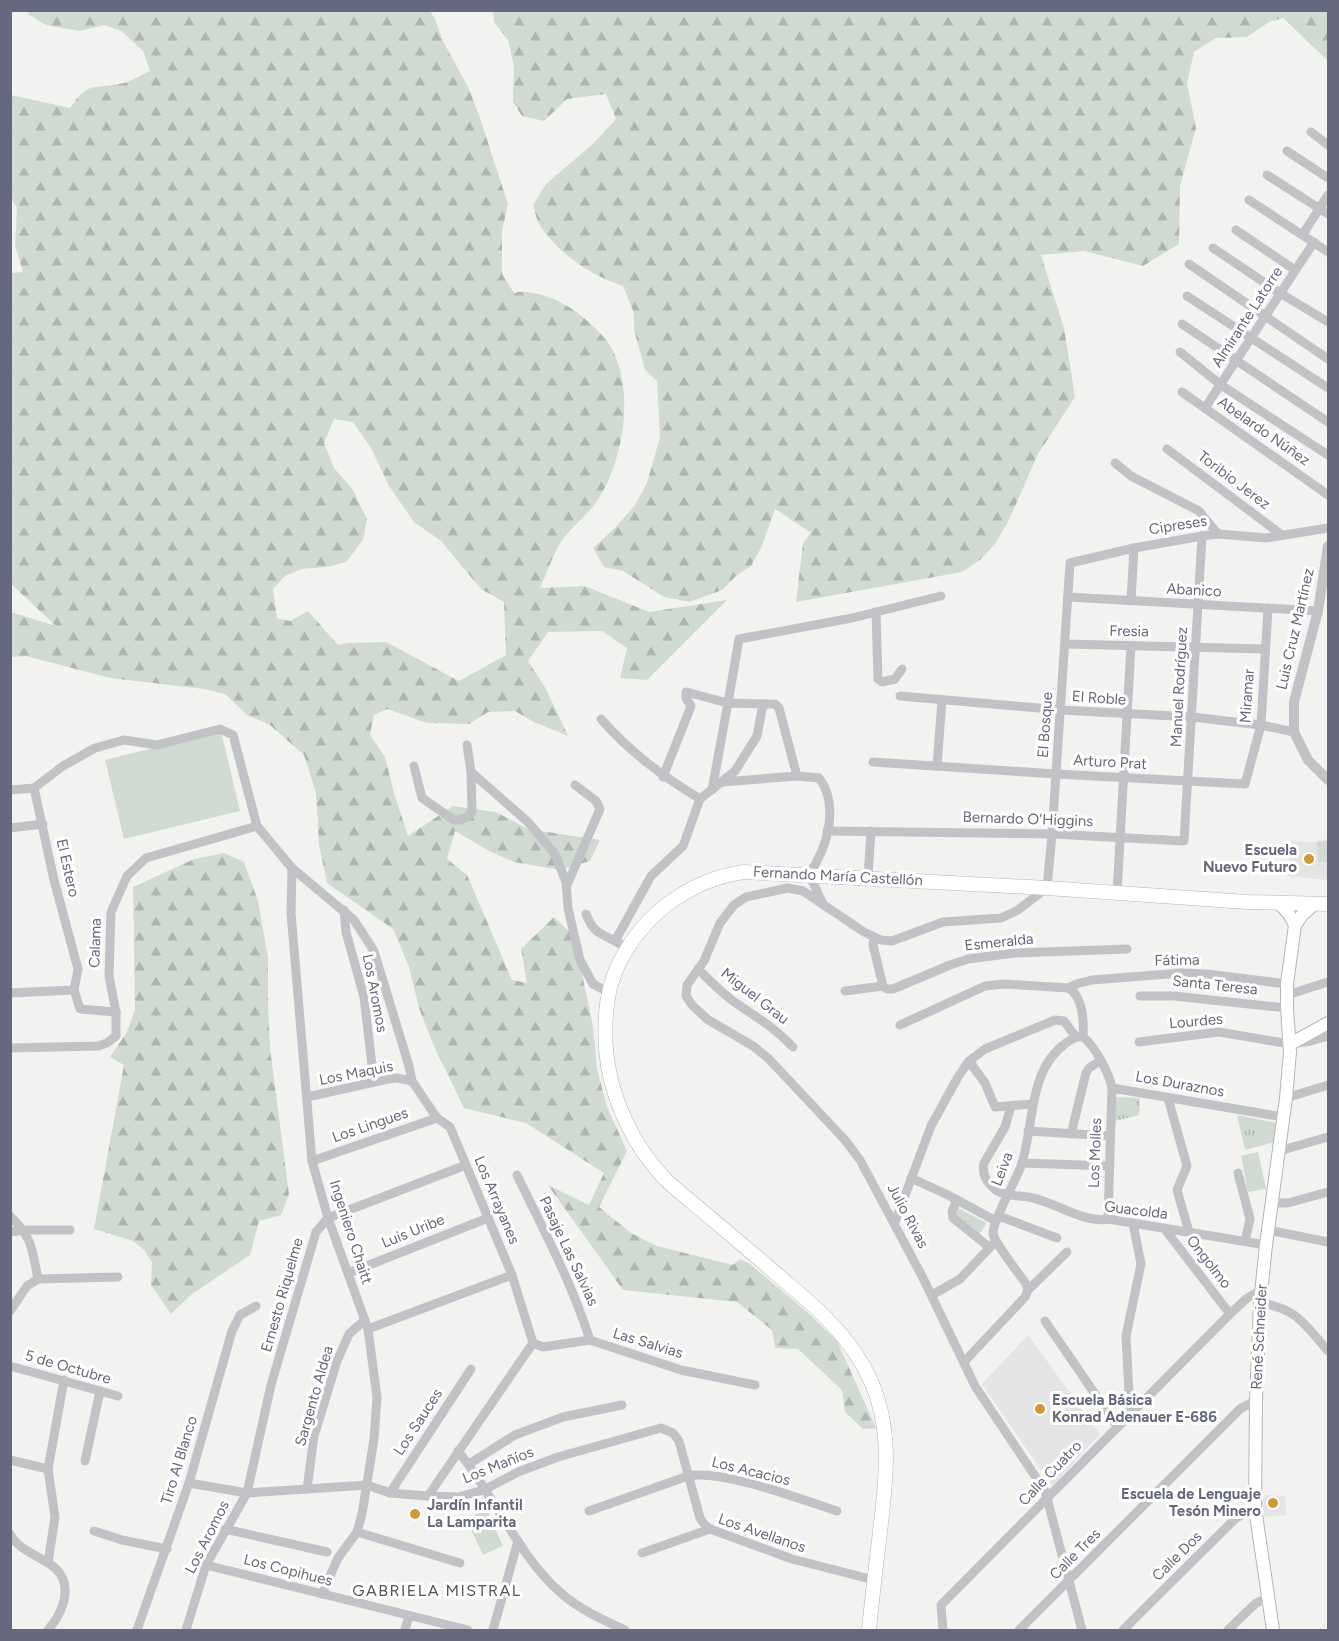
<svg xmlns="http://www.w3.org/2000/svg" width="1339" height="1641" viewBox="0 0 1339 1641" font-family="Figtree,sans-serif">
  <defs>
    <pattern id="grass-tufts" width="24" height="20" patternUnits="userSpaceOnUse" patternTransform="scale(1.5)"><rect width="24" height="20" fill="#d1dad2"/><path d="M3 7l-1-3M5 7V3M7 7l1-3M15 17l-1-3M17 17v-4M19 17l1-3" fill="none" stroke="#adb5b0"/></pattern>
    <pattern id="forest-firs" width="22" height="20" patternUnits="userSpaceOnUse" patternTransform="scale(1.5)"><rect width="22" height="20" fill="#d1dad2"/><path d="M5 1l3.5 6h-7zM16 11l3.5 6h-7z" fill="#adb5b0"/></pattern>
  </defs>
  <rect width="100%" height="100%" fill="#f2f3f0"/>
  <!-- built -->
  <g fill="#e3e4e3">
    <polygon points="1328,839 1328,880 1287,876 1291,841 1314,842"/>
    <polygon points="1028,1335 1100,1434 1053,1485 1050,1483 982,1384"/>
    <polygon points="1260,1495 1285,1496 1287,1515 1261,1517"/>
  </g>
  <!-- grass -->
  <g fill="url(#grass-tufts)">
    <polygon points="1116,1097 1140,1098 1139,1115 1115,1121"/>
    <polygon points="1237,1115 1277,1123 1275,1142 1245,1150"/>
    <polygon points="958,1208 987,1223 979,1235 954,1216"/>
  </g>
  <!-- forest -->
  <g fill="url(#forest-firs)" fill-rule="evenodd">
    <path d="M29 11H430L435 19 444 43 468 87 479 115 508 204 502 231V274L514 293C535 287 568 304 584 318 595 328 608 339 614 353 634 396 623 462 597 501 587 516 571 527 561 542 552 556 547 573 540 588L585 586 649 612 727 600 647 680 620 678 627 648 602 631 548 632 528 661 546 689 568 736 532 721 515 711 488 712 469 724 427 723 387 709 374 715 370 735 385 757 394 793 408 836 453 806 496 812 528 829 600 840 590 861 560 870 514 862 489 851 455 831 447 859 467 875 512 980 527 983 521 949 554 917 574 936 593 1026 597 1069 607 1107 627 1151 599 1207 631 1233 657 1246 733 1265 740 1259 750 1264 806 1311 837 1341 876 1428 863 1429 845 1412 842 1390 798 1349 775 1348 772 1330 737 1302 623 1290 548 1185 589 1205 604 1173 526 1123 464 1108 433 1044 419 1008 409 967 393 929 327 883 319 845 316 793 304 755 270 725 247 715 225 694 204 689 110 678 26 656 11 657V612L56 626 11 584 10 273 23 272 15 246 17 208 11 197V95L70 108C88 82 90 89 119 84 129 83 140 75 150 71L143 51 121 31 104 25 80 31 46 25 28 14ZM334 419 353 422 371 448 389 486 414 522 441 541 481 589 504 602 506 655 459 681 386 642 347 643 338 645 308 611 290 621 277 618 273 589 285 576 301 569 327 567 346 562 363 540 367 519 353 490 334 468 324 443Z"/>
    <path d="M493 11H1328V61L1283 18 1269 22 1247 37 1216 38 1194 52 1187 83 1196 128 1180 186 1179 244 1143 266 1084 251 1041 255 1064 328 1075 397 1038 454 1009 520 995 544 980 560 962 572 796 602 803 543 811 533 775 509 762 546 751 566 736 576 722 590 690 602 664 597 623 571 604 567 593 548 616 527 635 505 647 483 660 437 657 381 645 370 634 329V313L623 286C592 276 560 255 541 227 537 221 535 212 533 205L546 184 593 144 616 119 606 94 567 99 544 121 522 116 513 102 514 66 508 40 494 22Z"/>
    <polygon points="224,853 244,862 258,901 268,957 268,1004 270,1048 289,1194 281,1215 259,1221 250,1255 192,1294 171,1314 151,1285 152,1262 144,1250 133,1241 94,1229 124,1065 110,1057 127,1032 135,1010 133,887 194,859"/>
  </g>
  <!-- pitch -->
  <g fill="#d1dad2">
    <polygon points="221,731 240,811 124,839 105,760"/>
    <polygon points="1328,841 1328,862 1318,862 1317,842"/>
    <polygon points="1258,1152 1266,1189 1248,1192 1241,1156"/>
    <polygon points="487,1510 503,1546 483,1555 466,1519"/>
  </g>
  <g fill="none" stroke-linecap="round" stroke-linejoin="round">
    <!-- secondary casing -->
    <g stroke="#b4b5bb" stroke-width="14">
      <g id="secondary">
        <polyline points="1279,903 1289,914 1295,925"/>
        <polyline points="1290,1044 1328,1023"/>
        <polyline points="1273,1630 1255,1508 1256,1400 1260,1303 1266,1245 1286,1098 1290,1052 1287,1008 1287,984 1295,925 1302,915 1314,904"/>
      </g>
    </g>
    <!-- primary casing -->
    <g stroke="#b4b5ba" stroke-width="15">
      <path id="primary" d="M869 1630C872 1598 876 1565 880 1532 886 1480 893 1429 870 1379 852 1340 821 1311 788 1284 763 1262 738 1241 713 1220 697 1206 681 1194 666 1180 633 1146 610 1097 606 1050 604 1016 606 984 624 954 649 910 694 879 744 872L1047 888 1247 902 1328 904"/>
    </g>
    <!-- minor -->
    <g stroke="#c1c2c6" stroke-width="9">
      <polyline points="1311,132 1328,145"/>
      <polyline points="1287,151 1328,178"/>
      <polyline points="1267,175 1328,214"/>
      <polyline points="1249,200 1328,252"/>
      <polyline points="1236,230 1295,270"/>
      <polyline points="1303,234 1328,195"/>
      <polyline points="1213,248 1280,293 1328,322"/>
      <polyline points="1189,264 1328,359"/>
      <polyline points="1187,296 1328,388"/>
      <polyline points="1182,324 1328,422"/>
      <polyline points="1180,352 1221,385 1328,455"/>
      <polyline points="1182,392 1328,495"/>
      <polyline points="1205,408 1314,242"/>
      <polyline points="1167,449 1282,535"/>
      <polyline points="1115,463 1131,476 1199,511 1218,534"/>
      <polyline points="1068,597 1318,611"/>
      <polyline points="1131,601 1134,548"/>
      <polyline points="876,612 878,679 882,682 895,679 902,669"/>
      <polyline points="1065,644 1265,649"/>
      <polyline points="900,696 1061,710 1192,717 1261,725 1294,732"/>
      <polyline points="763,704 775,704 779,708 797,776"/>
      <path d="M601 719C631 753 661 775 700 799"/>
      <polyline points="873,762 1056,774 1245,784 1261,725 1268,608"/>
      <polyline points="414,766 422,798 454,820 460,820 467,817 472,812 471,772 467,745"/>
      <polyline points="937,766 942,700"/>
      <polyline points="471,772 528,822 555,854 566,882 568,908 580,960 593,984 608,992"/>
      <polyline points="663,777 691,706 686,698 686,692 728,703 712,790"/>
      <path d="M722 782 797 776 819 778C840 805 827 849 809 874L822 902"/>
      <polyline points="34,788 54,880 78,969 74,990 80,1009 116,1012"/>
      <polyline points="10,790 34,788 63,766 95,748 124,740 157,745 220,729 233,735 257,826 292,868 354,920 374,951 409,1066 412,1081 437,1118 450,1127 512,1275 533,1343 428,1496"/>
      <polyline points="10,828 43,824"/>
      <polyline points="827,831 1052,834 1184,841 1202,536"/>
      <polyline points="292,868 291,913 312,1161 328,1218 368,1329 377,1397 374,1439 362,1514 357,1532 338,1558 322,1594"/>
      <polyline points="868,877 871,831"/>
      <polyline points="567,885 600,809 596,801 575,785"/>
      <polyline points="1117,893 1131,646"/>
      <polyline points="344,910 346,932 364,997 374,1082"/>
      <path d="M586 914C593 932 599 933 615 941"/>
      <polyline points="874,938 873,945 883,986"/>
      <polyline points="627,948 615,941 651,876 683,846 700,799 735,771 757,736 763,704 728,703 739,639 852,618 941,596"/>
      <path d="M698 969C709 980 721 992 733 1001 756 1017 774 1027 793 1047"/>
      <polyline points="1069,988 1076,984 1092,980 1181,973 1207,974 1287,984"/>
      <path d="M1069 988C1083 998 1084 1021 1083 1037"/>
      <polyline points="845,991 883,986 887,989 893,989 950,965 968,959 1015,953 1127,949"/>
      <polyline points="10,993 74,990"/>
      <polyline points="1287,995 1328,982"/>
      <polyline points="1140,996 1174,996 1287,1008"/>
      <polyline points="900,1025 985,986 1004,984 1069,988"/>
      <path d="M1083 1037C1095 1046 1109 1073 1112 1088L1108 1219"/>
      <polyline points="1139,1042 1219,1032 1290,1044 1311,1041 1328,1036"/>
      <polyline points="10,1048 98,1046 107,1043 116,1036 116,1012 109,976 111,912 127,876 146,858 257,826"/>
      <polyline points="969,1061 985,1083 995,1107 1032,1104"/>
      <polyline points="1112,1088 1283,1117"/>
      <polyline points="307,1097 388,1079 397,1078 412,1081"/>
      <polyline points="1168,1098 1187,1166 1177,1190 1189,1232"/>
      <polyline points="1286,1098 1328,1085"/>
      <path d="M1011 1106 1005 1127 984 1163C981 1175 988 1184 997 1191 1007 1197 1022 1195 1033 1198 1055 1203 1087 1224 1108 1219L1266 1245"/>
      <polyline points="1028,1131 1110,1136"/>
      <polyline points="1071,1134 1086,1073 1089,1068 1100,1061"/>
      <polyline points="1279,1151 1328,1137"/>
      <polyline points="312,1161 437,1118"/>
      <polyline points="1022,1163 1109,1166"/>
      <polyline points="1238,1173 1250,1219 1245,1241"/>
      <path d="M517 1175C543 1229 572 1283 590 1340"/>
      <polyline points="911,1178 948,1195 996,1221"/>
      <polyline points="957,1200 952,1211 953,1218 989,1247"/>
      <polyline points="1272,1203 1288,1203 1328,1192"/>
      <path d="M10 1216C33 1238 32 1250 38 1279"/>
      <polyline points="999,1216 1057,1238"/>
      <polyline points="895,1222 931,1126 958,1077 969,1061 985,1049 1055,1020 1064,1021 1076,1037"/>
      <polyline points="1164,1228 1230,1314"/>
      <polyline points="1268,1230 1328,1242"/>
      <polyline points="10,1232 24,1230 70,1230"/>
      <polyline points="349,1273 488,1218"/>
      <path d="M1028 1290 1026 1284C1019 1273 995 1244 993 1234 992 1222 1016 1180 1021 1166 1035 1125 1027 1071 1066 1043 1072 1039 1076 1036 1083 1037"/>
      <polyline points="932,1295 960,1279 996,1241"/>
      <path d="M1260 1303C1297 1308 1305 1325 1328 1351"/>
      <polyline points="10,1311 27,1286 38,1279 118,1277"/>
      <polyline points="1045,1321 1117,1426"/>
      <polyline points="368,1329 512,1275"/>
      <polyline points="533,1343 543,1347 590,1340 681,1370 755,1385"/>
      <polyline points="964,1362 1025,1297 1028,1290 1067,1252"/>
      <polyline points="10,1366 118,1396"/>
      <polyline points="1130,1413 1126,1336 1141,1264 1133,1223"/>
      <path d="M458 1451C493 1494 520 1558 561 1593 579 1609 603 1620 625 1630"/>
      <polyline points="10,1460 48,1469"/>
      <polyline points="85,1461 100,1391"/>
      <polyline points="469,1464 515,1435 563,1417 622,1405"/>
      <polyline points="189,1483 247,1493 367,1485 390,1493 428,1496 458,1497 484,1490 518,1472 558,1457 661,1428 673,1433 679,1441 700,1518 705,1525 710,1529"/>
      <polyline points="307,1489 314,1436 337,1361 349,1334 365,1320"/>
      <polyline points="390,1493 471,1369"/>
      <path d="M589 1511 688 1476C721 1469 803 1500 837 1511"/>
      <polyline points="225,1529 327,1552"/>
      <polyline points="94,1531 122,1540 167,1549"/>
      <polyline points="357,1532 460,1563"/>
      <path d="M10 1534C22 1558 63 1558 65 1588 66 1604 58 1618 48 1630"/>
      <polyline points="642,1553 710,1529 792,1559 874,1580"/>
      <polyline points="48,1563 55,1517 48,1469 64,1380"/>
      <polyline points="206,1565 468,1630"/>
      <polyline points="137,1630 189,1483 232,1331 240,1315 256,1306"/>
      <polyline points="186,1630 206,1565 247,1493 271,1385 316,1232 328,1218 466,1165"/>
      <polyline points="405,1630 409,1616"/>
      <polyline points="493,1630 518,1541"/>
      <polyline points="943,1630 941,1605 1230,1314 1246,1299 1261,1290"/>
      <polyline points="1019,1630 1240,1409 1256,1400"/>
      <polyline points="1082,1630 1045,1491 975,1386 922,1276 860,1160 845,1140 768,1058 753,1046 707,1019 692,1005 686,996 687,985 704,961 720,923 734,905 746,897 788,888 803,891 864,932 881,940 892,941 943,922 1001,918 1018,910 1047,888 1052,834 1070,563 1134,548 1202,536 1218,534 1266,538 1328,528"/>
      <polyline points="1123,1630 1236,1518 1255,1508"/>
      <polyline points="1228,1630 1256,1603 1267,1598"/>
    </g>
    <!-- tertiary -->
    <polyline stroke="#c1c2c6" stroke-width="10" points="1328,546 1318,611 1294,702 1294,732 1308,760 1328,780"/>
    <!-- secondary -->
    <use href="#secondary" stroke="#fff" stroke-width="12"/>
    <!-- primary -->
    <use href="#primary" stroke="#fff" stroke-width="14"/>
  </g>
  <!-- markers -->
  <g fill="#ce9835" stroke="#fff" stroke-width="2">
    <circle cx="1309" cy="859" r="6"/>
    <circle cx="1040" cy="1409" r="6"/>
    <circle cx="1273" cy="1503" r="6"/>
    <circle cx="415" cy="1514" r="6"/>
  </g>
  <g text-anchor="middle" stroke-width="6" stroke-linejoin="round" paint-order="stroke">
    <!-- street labels -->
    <g font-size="15" fill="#66697d" stroke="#fff">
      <text transform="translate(1247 317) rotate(-57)" y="5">Almirante Latorre</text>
      <text transform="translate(1264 431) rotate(35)" y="5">Abelardo Núñez</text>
      <text transform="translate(1234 480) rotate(37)" y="5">Toribio Jerez</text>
      <text transform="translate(1178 525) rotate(-9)" y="5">Cipreses</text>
      <text transform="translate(1194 590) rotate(3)" y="5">Abanico</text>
      <text transform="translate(1295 629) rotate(-77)" y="5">Luis Cruz Martínez</text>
      <text transform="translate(1129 631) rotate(1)" y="5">Fresia</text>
      <text transform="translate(1179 687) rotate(-87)" y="5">Manuel Rodríguez</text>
      <text transform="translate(1247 696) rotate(-86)" y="5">Miramar</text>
      <text transform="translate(1099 698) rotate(4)" y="5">El Roble</text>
      <text transform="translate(1045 725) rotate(-86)" y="5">El Bosque</text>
      <text transform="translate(1110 762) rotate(3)" y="5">Arturo Prat</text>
      <text transform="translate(1028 819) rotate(2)" y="5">Bernardo O'Higgins</text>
      <text transform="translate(68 868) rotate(77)" y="5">El Estero</text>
      <text transform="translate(838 876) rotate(3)" y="5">Fernando María Castellón</text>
      <text transform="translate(999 942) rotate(-6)" y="5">Esmeralda</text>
      <text transform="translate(95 943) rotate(-88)" y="5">Calama</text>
      <text transform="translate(1177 960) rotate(-1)" y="5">Fátima</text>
      <text transform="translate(1215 985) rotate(6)" y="5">Santa Teresa</text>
      <text transform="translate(375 993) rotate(79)" y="5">Los Aromos</text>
      <text transform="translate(755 996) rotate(38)" y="5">Miguel Grau</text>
      <text transform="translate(1196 1021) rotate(-5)" y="5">Lourdes</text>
      <text transform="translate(356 1073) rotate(-11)" y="5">Los Maquis</text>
      <text transform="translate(1180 1084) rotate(10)" y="5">Los Duraznos</text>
      <text transform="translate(370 1125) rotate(-19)" y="5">Los Lingues</text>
      <text transform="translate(1095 1153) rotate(-88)" y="5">Los Molles</text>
      <text transform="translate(1002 1169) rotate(-69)" y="5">Leiva</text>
      <text transform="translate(497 1200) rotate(67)" y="5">Los Arrayanes</text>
      <text transform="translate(1136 1210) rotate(7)" y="5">Guacolda</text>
      <text transform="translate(908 1216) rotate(62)" y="5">Julio Rivas</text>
      <text transform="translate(413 1231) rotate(-22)" y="5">Luis Uribe</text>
      <text transform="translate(351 1232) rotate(72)" y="5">Ingeniero Chaitt</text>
      <text transform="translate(569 1251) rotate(65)" y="5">Pasaje Las Salvias</text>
      <text transform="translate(1209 1262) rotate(52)" y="5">Ongolmo</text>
      <text transform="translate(282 1295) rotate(-74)" y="5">Ernesto Riquelme</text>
      <text transform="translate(1259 1337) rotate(-87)" y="5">René Schneider</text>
      <text transform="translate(648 1343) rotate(17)" y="5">Las Salvias</text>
      <text transform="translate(68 1367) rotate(16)" y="5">5 de Octubre</text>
      <text transform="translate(314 1396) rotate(-74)" y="5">Sargento Aldea</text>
      <text transform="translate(418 1422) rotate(-57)" y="5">Los Sauces</text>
      <text transform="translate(179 1460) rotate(-73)" y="5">Tiro Al Blanco</text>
      <text transform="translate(498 1465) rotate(-22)" y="5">Los Mañíos</text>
      <text transform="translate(751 1471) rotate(14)" y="5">Los Acacios</text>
      <text transform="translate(1050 1473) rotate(-46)" y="5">Calle Cuatro</text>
      <text transform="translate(762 1533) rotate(19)" y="5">Los Avellanos</text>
      <text transform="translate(207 1537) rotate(-63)" y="5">Los Aromos</text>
      <text transform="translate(1075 1554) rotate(-45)" y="5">Calle Tres</text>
      <text transform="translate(1177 1556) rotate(-45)" y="5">Calle Dos</text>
      <text transform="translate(288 1570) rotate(14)" y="5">Los Copihues</text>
    </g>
    <!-- poi labels -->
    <g font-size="15" font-weight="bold" fill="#66697d" stroke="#fff" text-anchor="end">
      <text x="1297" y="855">Escuela<tspan x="1297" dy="17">Nuevo Futuro</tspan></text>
      <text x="1052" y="1405" text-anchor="start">Escuela Básica<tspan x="1052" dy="17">Konrad Adenauer E-686</tspan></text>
      <text x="1261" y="1499">Escuela de Lenguaje<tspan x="1261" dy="17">Tesón Minero</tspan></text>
      <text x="427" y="1510" text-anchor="start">Jardín Infantil<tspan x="427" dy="17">La Lamparita</tspan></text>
    </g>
    <!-- neighbourhood labels -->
    <g font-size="16" letter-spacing="1.5" fill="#535563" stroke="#fff">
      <text x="437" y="1596">GABRIELA MISTRAL</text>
    </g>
  </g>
  <!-- border -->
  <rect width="1339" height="1641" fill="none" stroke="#66697d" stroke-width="24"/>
</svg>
